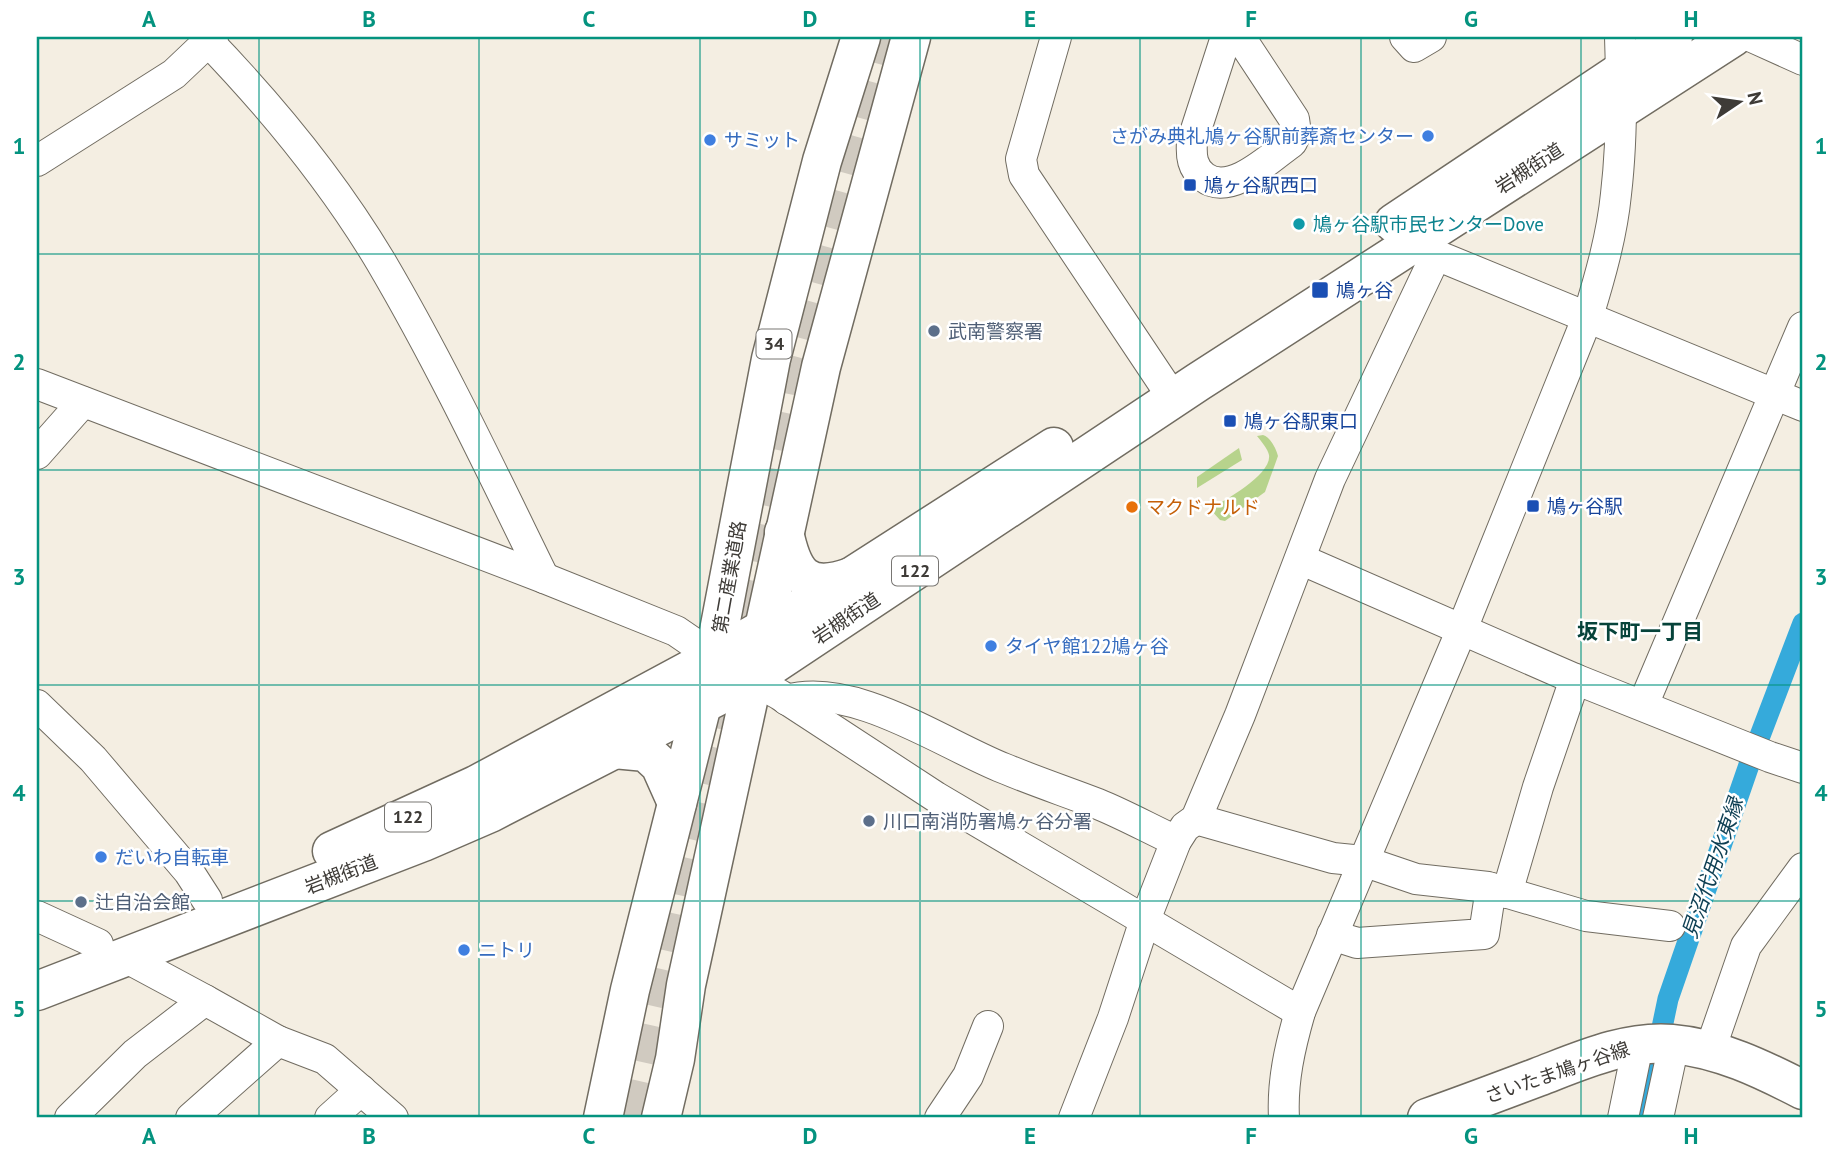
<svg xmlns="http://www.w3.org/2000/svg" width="1840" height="1155" viewBox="0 0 1840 1155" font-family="'PT Sans','Noto Sans JP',sans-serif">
  <rect width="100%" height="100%" fill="#f4eee2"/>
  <!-- green -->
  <g fill="#b7d38c">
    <path d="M1263 435C1270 437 1276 448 1278 456L1265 492 1225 521 1220 520 1210 509C1225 500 1272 475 1269 455 1268 449 1261 441 1257 436Z"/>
    <polygon points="1239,448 1242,460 1197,488 1197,477"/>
  </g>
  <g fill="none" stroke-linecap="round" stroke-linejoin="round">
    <!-- canal -->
    <polyline stroke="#35aadb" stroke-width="21" points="1643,1118 1668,999 1750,762 1803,623"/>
    <!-- major-tunnel -->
    <polyline stroke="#d0cac0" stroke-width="38" stroke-dasharray="38 19" stroke-linecap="butt" points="631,1118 737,650 797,364 888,37"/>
    <!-- minor casing -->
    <g stroke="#716c61" stroke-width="32">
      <g id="minor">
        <path d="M204 37C270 105 332 180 381 262 441 364 492 472 544 578"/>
        <polyline points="1056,37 1021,159 1024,175 1173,398"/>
        <path d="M1226 37 1192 142C1191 156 1192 168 1204 177 1230 197 1270 158 1292 142L1296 133 1294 119 1240 37"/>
        <polyline points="1405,37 1414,47 1431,37"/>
        <polyline points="1752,37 1803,60"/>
        <polyline points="37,161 174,74 213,37"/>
        <polyline points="1436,255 1803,406"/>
        <polyline points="37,384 544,578 676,631 714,657 780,695 936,797 1300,1012"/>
        <polyline points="37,454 83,402"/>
        <polyline points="1300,559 1575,679 1770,757 1803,768"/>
        <path d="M787 700C853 681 943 744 1003 768 1034 781 1067 792 1098 804 1125 815 1150 829 1176 841"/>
        <polyline points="37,705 93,759 189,872 207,900"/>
        <polyline points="1643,705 1803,327"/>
        <polyline points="1196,819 1333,858 1363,861 1416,879 1488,887 1586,916 1670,926"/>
        <polyline points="1507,893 1538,787 1575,679"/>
        <polyline points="37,916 98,944"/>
        <polyline points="1332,935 1357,943 1484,934 1491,888"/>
        <polyline points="205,1000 278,1041 325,1059 393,1118"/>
        <polyline points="1710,1050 1746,946 1803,868"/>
        <polyline points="70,1118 135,1054 205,1000 125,957"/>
        <polyline points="191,1118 278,1041"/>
        <polyline points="330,1118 361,1090"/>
        <polyline points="940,1118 968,1076 988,1026"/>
        <polyline points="1074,1118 1113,1018 1145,920 1176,841 1185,827 1196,819 1240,715 1330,479 1436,255 1424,235"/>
        <path d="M1284 1118C1282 1081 1290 1047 1300 1012L1462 629 1588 316C1600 277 1612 235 1616 194 1622 143 1622 89 1620 37"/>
        <polyline points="1623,1118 1638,1045"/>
        <polyline points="1658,1118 1674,1044"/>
      </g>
    </g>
    <!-- major casing -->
    <g stroke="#716c61" stroke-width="41">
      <g id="major">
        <polyline points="603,1118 630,990 714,657 771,359 822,161 861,37"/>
        <polyline points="661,1118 675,1059 686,985 821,367 911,37"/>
        <path d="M1427 1118C1464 1105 1501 1091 1538 1077 1580 1061 1626 1040 1672 1044 1719 1048 1762 1069 1803 1090"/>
      </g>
    </g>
    <!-- highway casing -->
    <g stroke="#716c61" stroke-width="41">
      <g id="highway">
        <polyline points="1394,223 1673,37"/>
        <path d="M784 532C793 574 805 593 851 577"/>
        <polyline points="614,749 646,752 660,765 677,803"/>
        <polyline points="332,851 476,785 714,657 820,597 1054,447"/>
        <polyline points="37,991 423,842 490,813 753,678 1198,382 1733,37"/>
      </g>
    </g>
    <!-- minor -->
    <use href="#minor" stroke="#fff" stroke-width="30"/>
    <!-- major -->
    <use href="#major" stroke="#fff" stroke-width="38"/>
    <!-- highway -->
    <use href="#highway" stroke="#fff" stroke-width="38"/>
  </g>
  <!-- grid -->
  <path fill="none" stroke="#04937f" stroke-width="2" stroke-opacity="0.55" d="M259 37V1118M479 37V1118M700 37V1118M920 37V1118M1140 37V1118M1361 37V1118M1581 37V1118M37 254H1803M37 470H1803M37 685H1803M37 901H1803"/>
  <!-- markers -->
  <g fill="#3f7fe0" stroke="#fff" stroke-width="2.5">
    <circle cx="1428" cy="136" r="7"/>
    <circle cx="710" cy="140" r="7"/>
    <circle cx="991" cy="646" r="7"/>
    <circle cx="101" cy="857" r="7"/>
    <circle cx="464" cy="950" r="7"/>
  </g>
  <g fill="#1a4fb4" stroke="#fff" stroke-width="2.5">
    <rect x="1183" y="178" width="14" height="14" rx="3.5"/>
    <rect x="1311" y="281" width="18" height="18" rx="3.5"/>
    <rect x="1223" y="414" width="14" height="14" rx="3.5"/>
    <rect x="1526" y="499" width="14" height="14" rx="3.5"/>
  </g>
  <circle fill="#0f9aa8" stroke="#fff" stroke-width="2.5" cx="1299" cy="224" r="7"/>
  <g fill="#5c6f8a" stroke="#fff" stroke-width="2.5">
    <circle cx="934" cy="331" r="7"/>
    <circle cx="869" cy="821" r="7"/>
    <circle cx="81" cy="902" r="7"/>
  </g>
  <circle fill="#e8710a" stroke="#fff" stroke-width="2.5" cx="1132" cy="507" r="7"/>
  <g text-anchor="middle" stroke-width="5" stroke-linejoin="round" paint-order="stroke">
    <!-- shield labels -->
    <g fill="#fff" stroke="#787673" stroke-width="2">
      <rect x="756.5" y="329.5" width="35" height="29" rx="5"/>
      <rect x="892" y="556.5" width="46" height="29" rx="5"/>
      <rect x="385" y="802.5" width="46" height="29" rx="5"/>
    </g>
    <g font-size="18" font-weight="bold" fill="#3e3b37">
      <text x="774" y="350">34</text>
      <text x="915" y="577">122</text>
      <text x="408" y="823">122</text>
    </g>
    <!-- shop labels -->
    <g font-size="19" fill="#366cbe" stroke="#fff" text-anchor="start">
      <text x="1414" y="143" text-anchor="end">さがみ典礼鳩ヶ谷駅前葬斎センター</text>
      <text x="724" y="147">サミット</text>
      <text x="1005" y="653">タイヤ館122鳩ヶ谷</text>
      <text x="115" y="864">だいわ自転車</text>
      <text x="478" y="957">ニトリ</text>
    </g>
    <!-- street labels -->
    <g font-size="19" fill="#3e3b37" stroke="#fff">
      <text transform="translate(1529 168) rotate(-33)" y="7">岩槻街道</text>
      <text transform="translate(729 577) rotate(-80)" y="7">第二産業道路</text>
      <text transform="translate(846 618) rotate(-34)" y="7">岩槻街道</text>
      <text transform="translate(341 874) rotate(-21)" y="7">岩槻街道</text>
      <text transform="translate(1557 1072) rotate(-19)" y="7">さいたま鳩ヶ谷線</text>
    </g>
    <!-- transit labels -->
    <g font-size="19" fill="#164399" stroke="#fff" text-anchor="start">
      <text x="1204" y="192">鳩ヶ谷駅西口</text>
      <text x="1336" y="297">鳩ヶ谷</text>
      <text x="1244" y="428">鳩ヶ谷駅東口</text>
      <text x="1547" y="513">鳩ヶ谷駅</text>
    </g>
    <!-- culture labels -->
    <g font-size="19" fill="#0d838f" stroke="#fff" text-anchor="start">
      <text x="1313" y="231">鳩ヶ谷駅市民センターDove</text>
    </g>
    <!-- service labels -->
    <g font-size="19" fill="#4e5e75" stroke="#fff" text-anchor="start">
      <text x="948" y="338">武南警察署</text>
      <text x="883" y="828">川口南消防署鳩ヶ谷分署</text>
      <text x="95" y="909">辻自治会館</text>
    </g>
    <!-- food labels -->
    <g font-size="19" fill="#c56008" stroke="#fff" text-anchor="start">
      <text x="1146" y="514">マクドナルド</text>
    </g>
    <!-- neighbourhood labels -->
    <g font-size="21" font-weight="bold" fill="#06433a" stroke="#fff">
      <text x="1640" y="639">坂下町一丁目</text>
    </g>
    <!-- water labels -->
    <g font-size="21" font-style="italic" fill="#0e3f53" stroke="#fff">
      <text transform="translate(1713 868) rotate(-71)" y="7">見沼代用水東縁</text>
    </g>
  </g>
  <!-- border -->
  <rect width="1840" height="1155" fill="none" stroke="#ffffff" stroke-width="77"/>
  <!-- north arrow -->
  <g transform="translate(1739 102) rotate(77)" stroke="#ffffff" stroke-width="5" paint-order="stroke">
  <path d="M0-5L12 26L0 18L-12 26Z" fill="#3e3b37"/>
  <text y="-10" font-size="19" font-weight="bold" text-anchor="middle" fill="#3e3b37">N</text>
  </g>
  <rect x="38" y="38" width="1763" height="1078" fill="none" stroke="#04937f" stroke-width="2.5"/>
  <g font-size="23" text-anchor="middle" font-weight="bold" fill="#04937f">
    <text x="149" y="27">A</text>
    <text x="369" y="27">B</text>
    <text x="589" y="27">C</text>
    <text x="810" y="27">D</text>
    <text x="1030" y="27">E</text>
    <text x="1251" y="27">F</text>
    <text x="1471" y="27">G</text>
    <text x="1691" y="27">H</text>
    <text x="19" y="154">1</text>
    <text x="1821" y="154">1</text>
    <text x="19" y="370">2</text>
    <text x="1821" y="370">2</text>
    <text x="19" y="585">3</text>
    <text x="1821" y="585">3</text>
    <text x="19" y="801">4</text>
    <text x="1821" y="801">4</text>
    <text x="19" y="1017">5</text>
    <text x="1821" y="1017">5</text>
    <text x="149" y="1144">A</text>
    <text x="369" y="1144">B</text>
    <text x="589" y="1144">C</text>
    <text x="810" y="1144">D</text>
    <text x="1030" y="1144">E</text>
    <text x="1251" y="1144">F</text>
    <text x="1471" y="1144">G</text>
    <text x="1691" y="1144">H</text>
  </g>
</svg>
